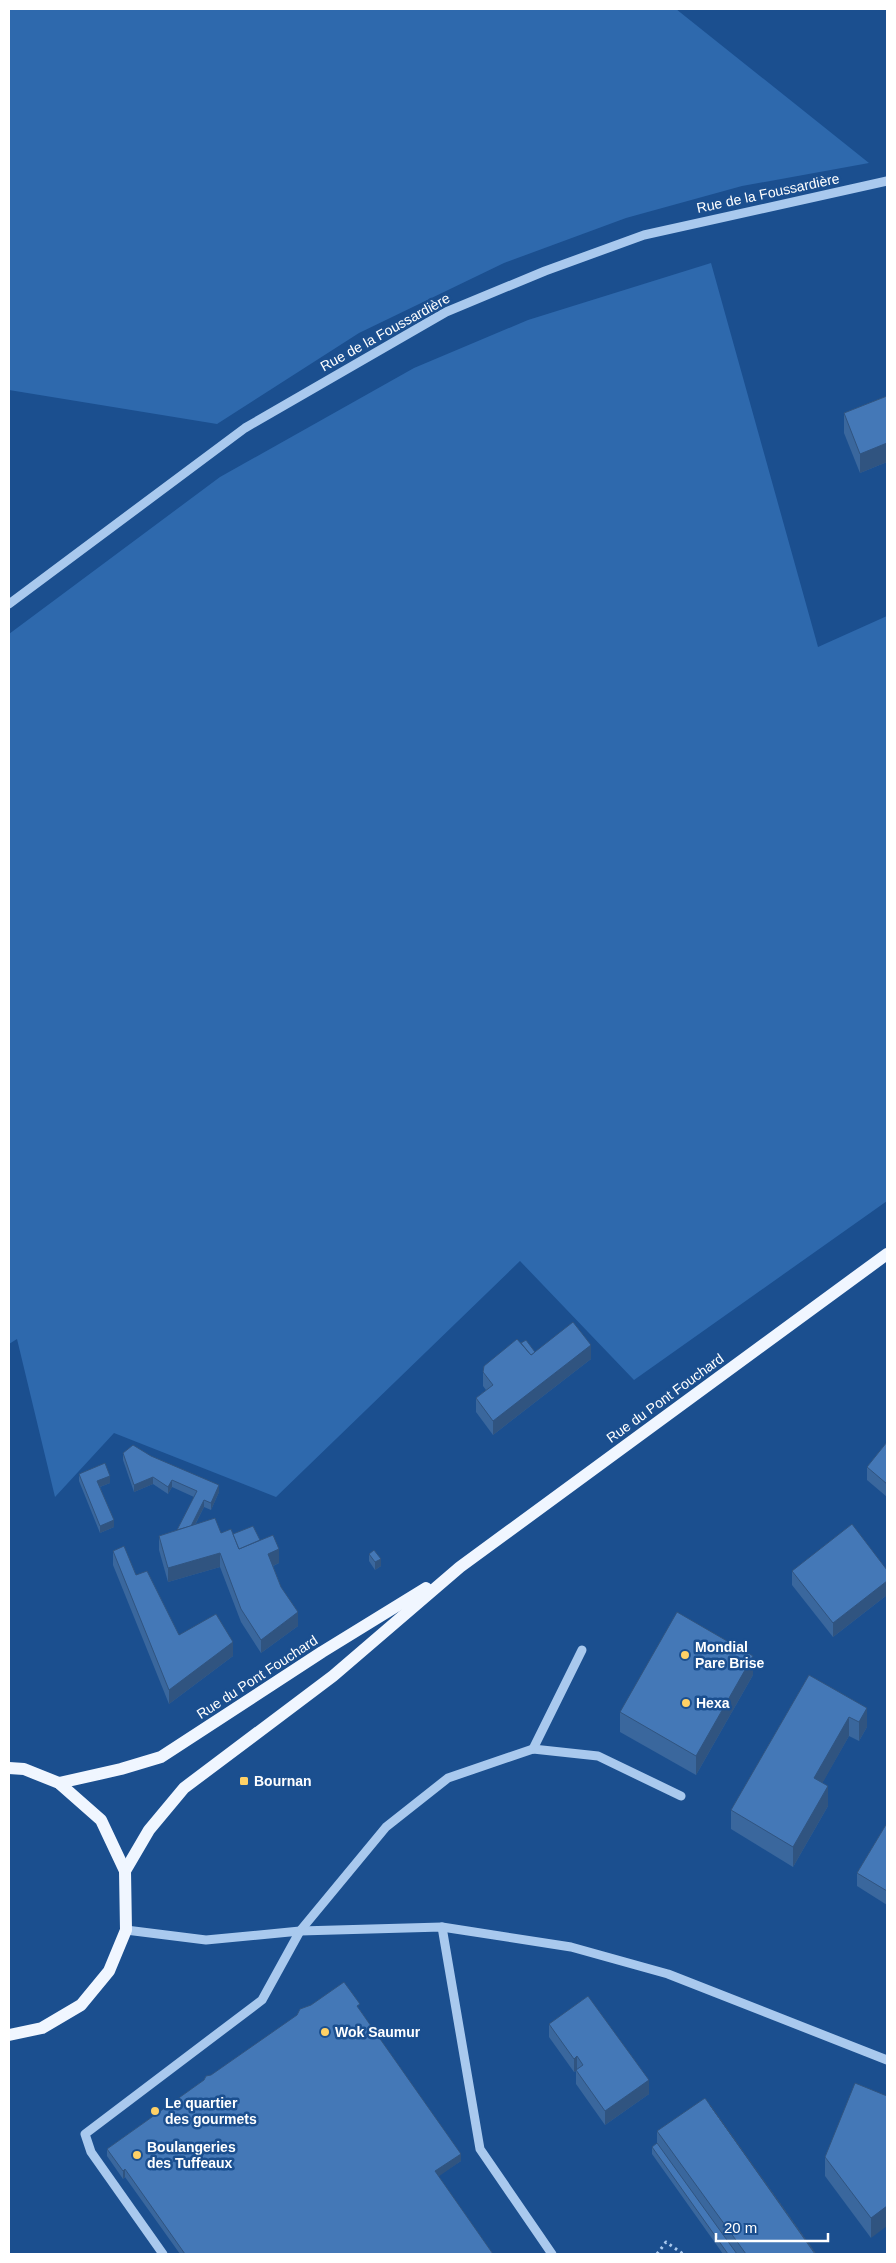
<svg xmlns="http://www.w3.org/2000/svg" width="896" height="2263" viewBox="0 0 896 2263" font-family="Arial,sans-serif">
  <rect width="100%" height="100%" fill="#1b4f8f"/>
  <!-- green -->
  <g fill="#2e69ad">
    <polygon points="9,9 676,9 869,163 742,186 626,218 504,263 359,333 217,424 9,390"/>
    <polygon points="711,263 818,647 887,616 887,1201 634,1380 520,1261 276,1497 114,1433 55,1497 17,1339 9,1344 9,634 220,477 414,368 528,320"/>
  </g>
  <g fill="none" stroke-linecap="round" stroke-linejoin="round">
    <!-- path -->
    <polyline stroke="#a9c9ee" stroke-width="3" stroke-dasharray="2.5 4" stroke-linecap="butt" points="657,2254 666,2242 683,2254"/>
    <!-- minor -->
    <g stroke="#a9c9ee" stroke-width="9">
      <polyline points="9,604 245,428 446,312 545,271 644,235 887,181"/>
      <polyline points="533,1749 582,1650"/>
      <polyline points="442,1927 480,2149 552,2254"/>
      <polyline points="126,1930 206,1940 300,1931 442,1927 571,1947 668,1974 887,2060"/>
      <polyline points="163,2254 91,2152 85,2134 262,2000 300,1931 386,1827 448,1778 533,1749 598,1756 681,1796"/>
    </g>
    <!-- major -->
    <g stroke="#f0f6ff" stroke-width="12">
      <polyline points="9,1768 24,1769 59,1783 101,1820 125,1871 126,1930 109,1971 81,2005 42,2028 9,2035"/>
      <polyline points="59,1783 121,1769 161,1757 322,1652 426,1588"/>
      <polyline points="125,1871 149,1830 184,1788 333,1676 460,1567 887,1254"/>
    </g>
  </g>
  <!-- wall -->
  <g fill="#3a679d">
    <polygon points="887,396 887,462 860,473 844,433 844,413"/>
    <polygon points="521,1343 535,1352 591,1359 493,1435 476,1412 476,1398 486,1390 483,1386 483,1372"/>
    <polygon points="887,1442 887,1497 867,1480 867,1467"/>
    <polygon points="123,1453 151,1456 219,1492 211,1510 204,1507 195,1525 221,1533 233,1534 260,1540 279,1563 273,1566 281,1587 298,1626 261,1653 241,1622 220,1567 168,1582 159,1550 159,1536 177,1530 194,1497 172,1487 168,1494 153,1484 134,1492 123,1460"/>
    <polygon points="79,1474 110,1483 100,1487 114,1527 100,1533 79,1481"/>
    <polygon points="113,1551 136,1575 179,1635 233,1656 169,1704 113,1565"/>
    <polygon points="369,1554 381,1566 375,1570 369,1561"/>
    <polygon points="887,1570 887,1595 833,1637 792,1585 792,1571"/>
    <polygon points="753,1675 696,1775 620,1732 620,1712"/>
    <polygon points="809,1675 867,1727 859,1741 849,1736 822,1783 828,1806 793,1867 731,1829 731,1810"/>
    <polygon points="887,1823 887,1905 857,1886 857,1873"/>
    <polygon points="360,2010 461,2161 438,2176 493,2254 180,2254 125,2177 123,2179 107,2156 107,2149 211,2075"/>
    <polygon points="549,2024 649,2094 605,2125 576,2084 576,2071 574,2072 549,2037"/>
    <polygon points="887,2096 871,2238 825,2176 825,2157"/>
    <polygon points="657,2131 816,2254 723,2254 652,2154 652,2147 657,2143"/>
  </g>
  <!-- shaded-wall -->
  <g fill="#305480">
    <polygon points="887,443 887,462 860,473 860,454"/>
    <polygon points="591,1345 591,1359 493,1435 493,1421"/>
    <polygon points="110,1476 110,1483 97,1488 97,1481"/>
    <polygon points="153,1477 153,1484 134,1492 134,1485"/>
    <polygon points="172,1480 172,1487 168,1494 168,1487"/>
    <polygon points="219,1485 219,1492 211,1510 211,1503"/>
    <polygon points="204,1500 204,1507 189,1536 189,1529"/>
    <polygon points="114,1520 114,1527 100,1533 100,1526"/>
    <polygon points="279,1549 279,1563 268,1568 268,1554"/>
    <polygon points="220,1553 220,1567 168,1582 168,1568"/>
    <polygon points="381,1559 381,1566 375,1570 375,1562"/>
    <polygon points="887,1581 887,1595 833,1637 833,1623"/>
    <polygon points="298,1612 298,1626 261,1653 261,1640"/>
    <polygon points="233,1642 233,1656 169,1704 169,1690"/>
    <polygon points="753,1656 753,1675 696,1775 696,1756"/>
    <polygon points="867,1708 867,1727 859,1741 859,1722"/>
    <polygon points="849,1717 849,1736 814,1798 814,1778"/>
    <polygon points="828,1786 828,1806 793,1867 793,1847"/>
    <polygon points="577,2056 577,2070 574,2072 574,2059"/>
    <polygon points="649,2080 649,2094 605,2125 605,2111"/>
    <polygon points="461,2154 461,2161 435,2179 435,2171"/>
    <polygon points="125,2169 125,2177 123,2179 123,2171"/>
    <polygon points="887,2206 887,2226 871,2238 871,2218"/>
  </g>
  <!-- building -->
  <g fill="#4478b7" stroke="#305480">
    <polygon points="887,396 887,443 860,454 844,413"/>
    <polygon points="573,1322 591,1345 493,1421 476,1398 493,1385 483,1372 484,1366 517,1339 531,1355"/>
    <polygon points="526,1340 535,1352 531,1355 521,1343"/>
    <polygon points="887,1442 887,1484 867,1467"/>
    <polygon points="133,1445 151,1456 219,1485 211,1503 204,1500 191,1526 177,1530 197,1491 172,1480 168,1487 153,1477 134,1485 123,1453"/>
    <polygon points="105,1463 110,1476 97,1481 114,1520 100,1526 79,1474"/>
    <polygon points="215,1518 221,1533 231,1529 239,1549 273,1535 279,1549 268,1554 281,1587 298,1612 261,1640 241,1609 220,1553 168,1568 159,1536"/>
    <polygon points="852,1524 887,1570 887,1581 833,1623 792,1571"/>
    <polygon points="253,1526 260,1540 239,1549 233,1534"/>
    <polygon points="124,1546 136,1575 147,1571 179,1635 216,1614 233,1642 169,1690 113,1551"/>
    <polygon points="374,1550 381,1559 375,1562 369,1554"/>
    <polygon points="677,1612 753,1656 696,1756 620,1712"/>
    <polygon points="809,1675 867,1708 859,1722 849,1717 814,1778 828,1786 793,1847 731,1810"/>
    <polygon points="887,1823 887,1891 857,1873"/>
    <polygon points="344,1982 360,2004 357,2006 461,2154 435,2171 493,2254 185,2254 125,2169 123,2171 107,2149 204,2080 206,2076 211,2075 297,2015 300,2009 311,2005"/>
    <polygon points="588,1996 649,2080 605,2111 576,2070 583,2065 577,2056 574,2059 549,2024"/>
    <polygon points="855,2083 887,2096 887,2206 871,2218 825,2157"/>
    <polygon points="705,2098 815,2253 813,2254 746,2254 657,2131"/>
    <polygon points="710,2105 816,2254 815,2254"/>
    <polygon points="657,2143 737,2254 728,2254 652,2147"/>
  </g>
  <!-- markers -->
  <g fill="#ffd166" stroke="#1b4f8f" stroke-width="2">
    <circle cx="685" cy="1655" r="5"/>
    <circle cx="686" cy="1703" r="5"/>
    <rect x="239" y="1776" width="10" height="10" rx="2.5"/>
    <circle cx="325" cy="2032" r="5"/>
    <circle cx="155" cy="2111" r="5"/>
    <circle cx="137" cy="2155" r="5"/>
  </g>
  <g text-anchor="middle" stroke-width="5" stroke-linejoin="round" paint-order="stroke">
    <!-- street labels -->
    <g font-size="14" fill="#fff" stroke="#1b4f8f">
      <text transform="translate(768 193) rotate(-12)" y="5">Rue de la Foussardière</text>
      <text transform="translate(385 332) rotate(-29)" y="5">Rue de la Foussardière</text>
      <text transform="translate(665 1398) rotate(-36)" y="5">Rue du Pont Fouchard</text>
      <text transform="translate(257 1677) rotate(-33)" y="5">Rue du Pont Fouchard</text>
    </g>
    <!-- poi labels -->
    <g font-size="14" font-weight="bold" fill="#fff" stroke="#1b4f8f" text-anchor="start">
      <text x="695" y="1652">Mondial<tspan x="695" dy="16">Pare Brise</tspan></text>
      <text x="696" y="1708">Hexa</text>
      <text x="254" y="1786">Bournan</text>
      <text x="335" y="2037">Wok Saumur</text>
      <text x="165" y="2108">Le quartier<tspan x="165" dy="16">des gourmets</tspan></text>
      <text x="147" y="2152">Boulangeries<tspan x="147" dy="16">des Tuffeaux</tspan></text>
    </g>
  </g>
  <!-- border -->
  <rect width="896" height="2263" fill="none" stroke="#ffffff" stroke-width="20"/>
  <!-- scale -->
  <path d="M716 2233v8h112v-8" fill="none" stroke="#ffffff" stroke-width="2.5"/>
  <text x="724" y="2233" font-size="15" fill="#ffffff" stroke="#1b4f8f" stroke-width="4" paint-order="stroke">20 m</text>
</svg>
